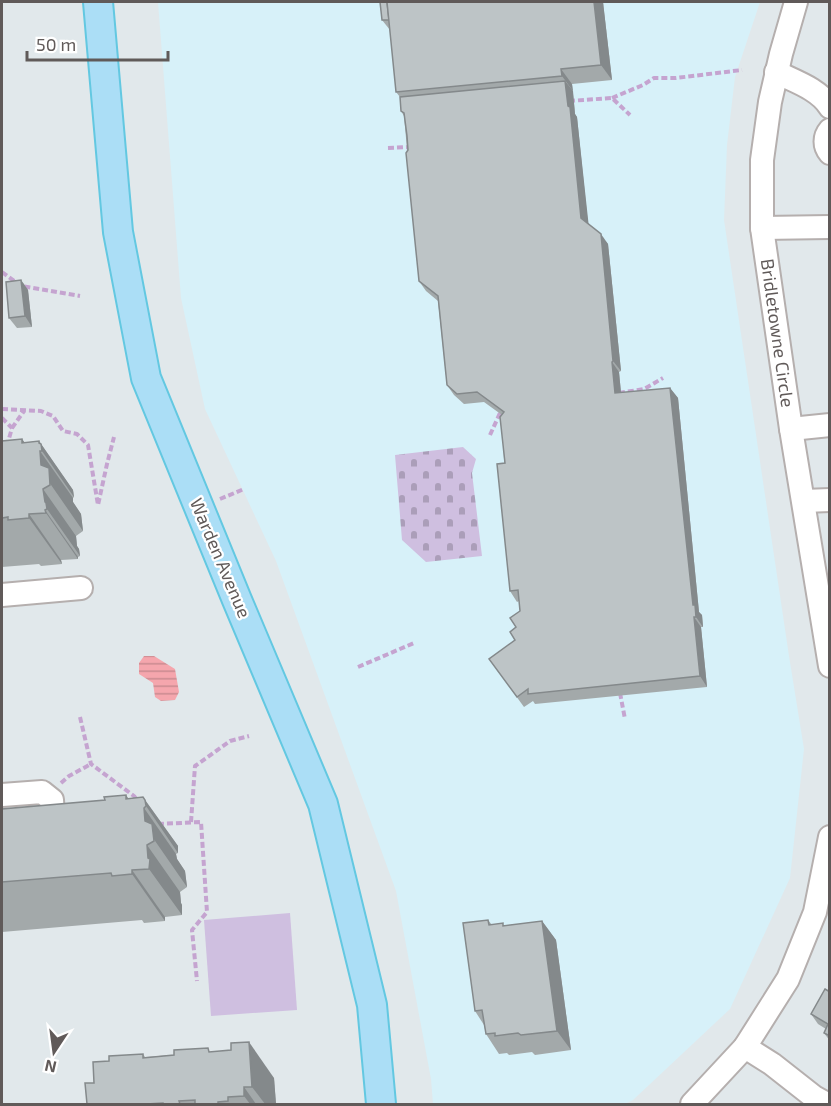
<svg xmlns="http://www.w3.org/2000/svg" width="831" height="1106" viewBox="0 0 831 1106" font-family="'Exo 2',sans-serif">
  <defs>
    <pattern id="cemetery-stones" width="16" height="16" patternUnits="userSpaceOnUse" patternTransform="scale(1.5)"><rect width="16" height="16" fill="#cfbfe0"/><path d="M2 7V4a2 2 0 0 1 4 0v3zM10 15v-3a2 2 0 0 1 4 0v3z" fill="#ab9eb9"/></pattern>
    <pattern id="water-rules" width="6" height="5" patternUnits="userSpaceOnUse" patternTransform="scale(1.5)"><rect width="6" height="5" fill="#f5a6ad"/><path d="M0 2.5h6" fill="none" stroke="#ca8a90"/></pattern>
  </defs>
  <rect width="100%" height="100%" fill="#e1e8eb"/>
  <!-- commercial -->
  <polygon fill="#d7f1f9" points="158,2 760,2 735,77 727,145 724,220 789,656 804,749 790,878 730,1009 633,1100 625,1104 433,1104 431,1079 396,891 276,561 205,409 181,298"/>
  <!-- cemetery -->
  <polygon fill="url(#cemetery-stones)" points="463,447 476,459 472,473 482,556 426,562 402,540 395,455"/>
  <!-- park -->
  <polygon fill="#cfbfe0" points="290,913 297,1010 211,1016 204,920"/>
  <!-- water -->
  <polygon fill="url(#water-rules)" points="144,656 154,656 175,669 179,692 175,700 161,701 155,697 153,683 139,674 139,663"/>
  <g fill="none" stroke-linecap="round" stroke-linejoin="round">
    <!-- minor casing -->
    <g stroke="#b5afae" stroke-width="26">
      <g id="minor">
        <polyline points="796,2 781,54 770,102 762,160 762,228 791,429 830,666"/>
        <path d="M776 72C794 81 819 89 830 107"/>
        <path d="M830 130C824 137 824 146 830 153"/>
        <polyline points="762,228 830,227"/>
        <polyline points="791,429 830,425"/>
        <polyline points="804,501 830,500"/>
        <polyline points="2,595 81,588"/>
        <polyline points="2,795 42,792 52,800 53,814 48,827 35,834 2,836"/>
        <polyline points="745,1047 772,1064 814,1097 827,1104"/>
        <polyline points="692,1104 745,1047 788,979 815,912 830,837"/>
      </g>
    </g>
    <!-- major casing -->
    <g stroke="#63c8e1" stroke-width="32">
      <polyline id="major" points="98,2 118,232 146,378 237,600 323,804 372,1005 381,1104"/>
    </g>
    <!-- path -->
    <g stroke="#c5a4d0" stroke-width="4" stroke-dasharray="6 3" stroke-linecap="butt">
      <polyline points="612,98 643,85 654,78 676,78 742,70"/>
      <polyline points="569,101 612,98 630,115"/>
      <polyline points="388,148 410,147"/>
      <polyline points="2,272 21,286 80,296"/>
      <polyline points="619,393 644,389 663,378"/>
      <polyline points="2,409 41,411 53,416 63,431 77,434 88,445 98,505 107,464 114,437"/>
      <polyline points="2,418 12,428 8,442 2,448"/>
      <polyline points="12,428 24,411"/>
      <polyline points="490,435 500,413 505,411"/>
      <polyline points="220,499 244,489"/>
      <polyline points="358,667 414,643"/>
      <polyline points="620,693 625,719"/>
      <polyline points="80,717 91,764 134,796 138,801"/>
      <polyline points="61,783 69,776 91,764"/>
      <polyline points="191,822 195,766 230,741 249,736"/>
      <polyline points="158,824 201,822 207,912 192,930 197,981"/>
    </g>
    <!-- minor -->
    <use href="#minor" stroke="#fff" stroke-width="22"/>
    <!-- major -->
    <use href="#major" stroke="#abdef6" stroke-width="28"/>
  </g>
  <!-- wall -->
  <g fill="#a3a9aa">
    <polygon points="380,2 603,2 612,80 572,84 575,114 577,117 588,224 608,244 621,371 619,372 621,393 670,388 678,398 699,612 702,615 703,627 701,627 707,687 535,704 533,701 524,707 489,659 515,640 516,627 520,611 519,601 517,602 510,591 502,415 484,402 464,404 454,395 447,385 438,301 426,291 419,281 404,116 401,111 400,97 396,92 390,30 382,20"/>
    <polygon points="21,280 28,290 32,327 17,328 9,318"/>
    <polygon points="22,439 25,443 39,441 73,490 74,497 73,498 73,502 81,514 83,531 76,536 77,546 79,549 80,556 78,557 78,559 61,560 62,564 41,566 39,564 2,567 2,441"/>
    <polygon points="143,797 178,846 178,853 176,854 177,859 185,871 187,887 180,892 181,903 182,905 182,915 165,917 165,921 144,923 142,920 2,932 2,935 2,809"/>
    <polygon points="488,920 492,925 505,926 542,921 556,940 571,1050 535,1055 532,1052 509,1055 507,1053 499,1054 486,1034 484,1025 475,1011"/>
    <polygon points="830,992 830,1041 824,1033 826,1029 818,1024 811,1014"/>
    <polygon points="211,1052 274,1078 276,1104 87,1104 94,1083 143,1054 145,1057"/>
  </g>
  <!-- shaded-wall -->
  <g fill="#84898b">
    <polygon points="594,2 603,2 612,80 601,65"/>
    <polygon points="561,69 572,84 573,91 562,76"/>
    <polygon points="565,81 573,91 575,114 577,117 589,228 581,218"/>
    <polygon points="601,234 608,244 621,371 613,361"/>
    <polygon points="21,280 28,290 32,327 25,316"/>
    <polygon points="612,362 619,372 622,403 615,393"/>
    <polygon points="670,388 678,398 699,612 702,615 703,627 696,617 693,605"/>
    <polygon points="22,439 50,479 41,465 40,451 73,498 73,502 81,514 83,531 22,443"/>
    <polygon points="39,441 73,490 74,497 42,451"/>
    <polygon points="43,489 76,536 77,546 79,549 80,556 47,509 45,502"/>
    <polygon points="45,510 78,557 78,559 46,513"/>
    <polygon points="29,514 61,560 62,564 29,518"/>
    <polygon points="694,617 701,627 707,687 700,676"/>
    <polygon points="126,795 153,835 145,821 144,808 176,854 177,859 185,871 187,887 126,799"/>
    <polygon points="145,800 178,846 178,853 146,806"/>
    <polygon points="147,845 180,892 181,903 182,905 182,915 149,869"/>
    <polygon points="132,870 165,917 165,921 132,874"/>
    <polygon points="542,921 556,940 571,1050 557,1031"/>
    <polygon points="249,1042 274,1078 276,1104 265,1104 252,1087"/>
    <polygon points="244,1087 256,1104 250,1104 244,1096"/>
  </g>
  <!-- building -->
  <g fill="#bdc4c6" stroke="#84898b" stroke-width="1.5">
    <polygon points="380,2 387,2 389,20 382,20"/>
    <polygon points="387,2 594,2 601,65 561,69 562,76 396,92"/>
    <polygon points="565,81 568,106 570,107 581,218 601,234 613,361 612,362 615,393 670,388 693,605 695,605 696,617 694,617 700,676 528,694 528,689 517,697 489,659 515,640 510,632 516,627 510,618 520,611 518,590 510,591 497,464 505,463 500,417 504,412 477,392 457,394 447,385 438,296 419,281 406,153 408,150 407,136 404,113 401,111 400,97"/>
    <polygon points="21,280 25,316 9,318 6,282"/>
    <polygon points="22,439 22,443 39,441 39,443 41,444 42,451 40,451 41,465 49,468 50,485 43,489 45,502 46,503 47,509 45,510 46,513 29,514 29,518 8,520 8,517 2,518 2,441"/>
    <polygon points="126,795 126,799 143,797 145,800 146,806 144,808 145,821 152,824 154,841 147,845 148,858 150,859 149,869 132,870 132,874 112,876 111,873 2,882 2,809 105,800 104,797"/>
    <polygon points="488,920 489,925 503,923 503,926 542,921 557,1031 521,1035 518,1033 495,1036 495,1033 486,1034 482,1010 475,1011 463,923"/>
    <polygon points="825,989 830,992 830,1036 824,1033 828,1024 811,1014"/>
    <polygon points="249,1042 252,1087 244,1087 244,1096 228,1097 228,1101 218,1102 218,1104 195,1104 195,1100 179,1101 180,1104 163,1104 163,1103 146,1104 87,1104 85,1083 94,1083 93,1062 109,1061 109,1056 143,1054 143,1058 174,1055 174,1050 208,1048 209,1052 231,1050 231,1043"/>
  </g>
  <g text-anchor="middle" stroke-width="4.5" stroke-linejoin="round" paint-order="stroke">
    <!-- street labels -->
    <g font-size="18" fill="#605a59" stroke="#fff">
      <text transform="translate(777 333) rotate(82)" y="6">Bridletowne Circle</text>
      <text transform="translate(220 558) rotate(67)" y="6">Warden Avenue</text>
    </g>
  </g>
  <!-- border -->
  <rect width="831" height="1106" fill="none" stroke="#605a59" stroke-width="6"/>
  <!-- north arrow -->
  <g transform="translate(54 1052) rotate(193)" stroke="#ffffff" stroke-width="4.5" paint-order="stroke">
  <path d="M0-4.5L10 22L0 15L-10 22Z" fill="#605a59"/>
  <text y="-9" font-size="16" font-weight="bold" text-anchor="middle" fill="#605a59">N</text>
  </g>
  <!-- scale -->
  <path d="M27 51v9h141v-9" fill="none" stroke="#605a59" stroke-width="3"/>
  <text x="36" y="51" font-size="18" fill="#605a59" stroke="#ffffff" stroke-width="4.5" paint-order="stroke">50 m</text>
</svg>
